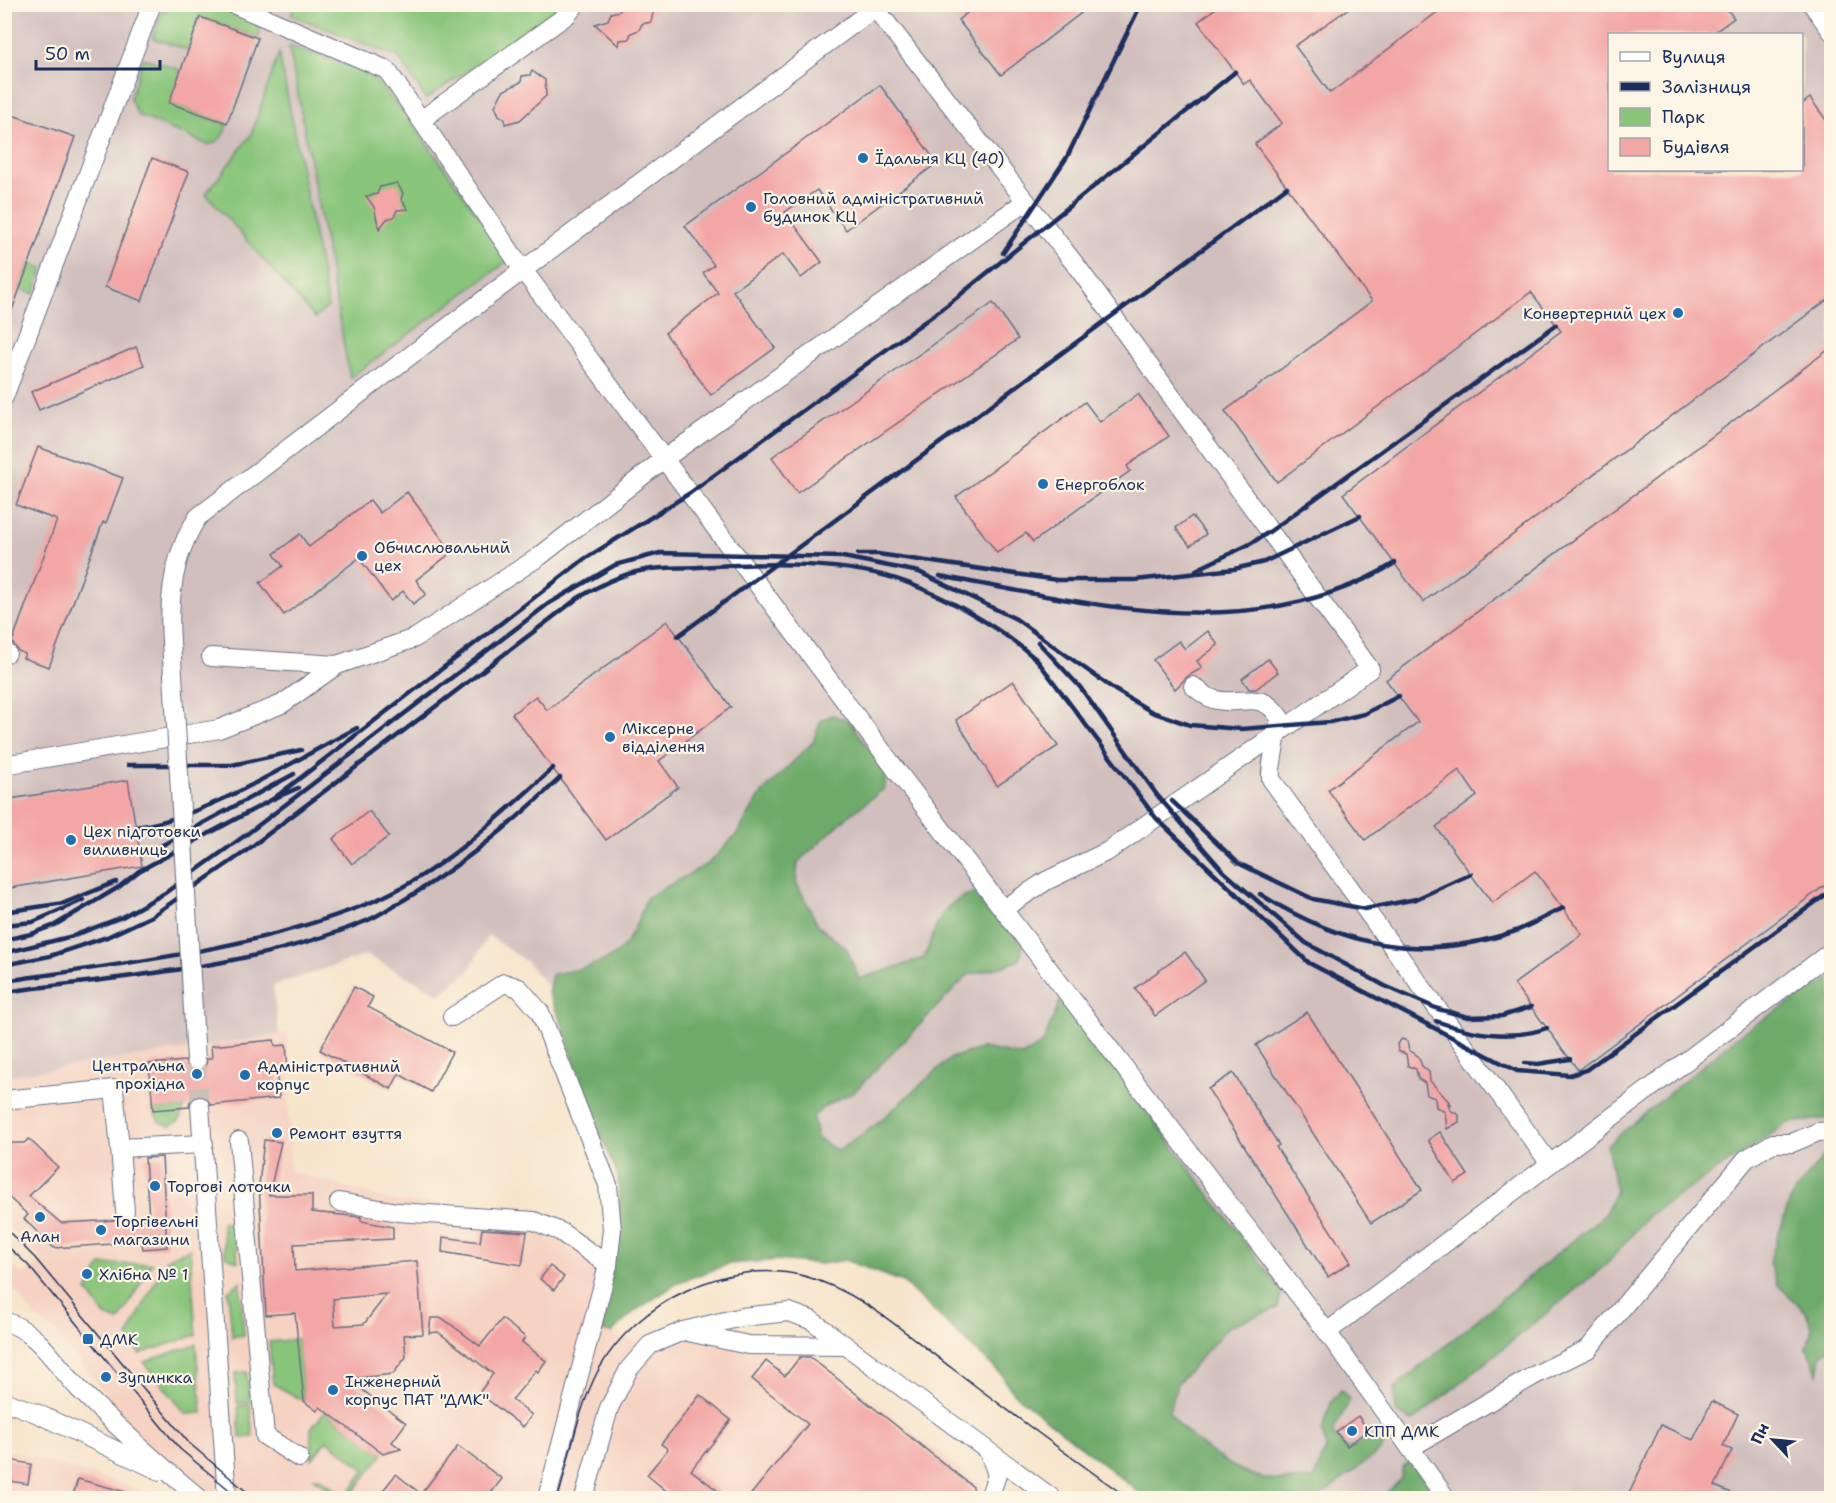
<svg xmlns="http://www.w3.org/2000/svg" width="1836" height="1503" viewBox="0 0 1836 1503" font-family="'Shantell Sans',sans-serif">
  <rect width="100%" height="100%" fill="#fcf5e5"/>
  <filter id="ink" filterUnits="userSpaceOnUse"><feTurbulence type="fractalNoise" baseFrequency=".0167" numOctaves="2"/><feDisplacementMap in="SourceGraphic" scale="12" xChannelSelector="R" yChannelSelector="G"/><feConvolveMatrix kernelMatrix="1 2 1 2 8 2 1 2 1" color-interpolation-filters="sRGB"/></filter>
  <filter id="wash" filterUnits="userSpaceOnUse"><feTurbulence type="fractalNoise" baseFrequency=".008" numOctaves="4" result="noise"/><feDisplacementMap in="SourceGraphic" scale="24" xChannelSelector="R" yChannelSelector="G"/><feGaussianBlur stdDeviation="1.35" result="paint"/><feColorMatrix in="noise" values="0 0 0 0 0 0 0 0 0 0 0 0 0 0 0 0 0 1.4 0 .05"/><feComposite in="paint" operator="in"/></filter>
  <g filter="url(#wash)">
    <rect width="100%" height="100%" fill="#f6e4cb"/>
    <!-- built -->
    <g fill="#f5d2c2">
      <polygon points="287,1033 290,1171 392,1201 535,1208 614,1257 601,1331 658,1349 687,1337 808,1351 997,1498 296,1498 181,1491 57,1333 34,1316 18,1294 7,1282 5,1283 4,1265 23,1274 43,1262 5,1223 5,1076"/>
      <polygon points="5,1449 167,1498 5,1498"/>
    </g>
    <!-- industrial -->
    <path fill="#d1bfbd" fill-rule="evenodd" d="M5 5H1831V1498H1223L557 997 528 963 488 935 469 971 440 994 366 955 273 986 279 1035 5 1076ZM1610 34H1802V170H1610Z"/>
    <!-- green -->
    <g fill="#89c57a" stroke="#527a6c" stroke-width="1.5">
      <polygon points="295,4 563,5 426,99 399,57 291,15"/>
      <polygon points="171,5 209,5 251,19 257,23 260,31 258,38 200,17 188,50 152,38 162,12"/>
      <polygon points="289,46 356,68 371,76 407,116 510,259 350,378"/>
      <polygon points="279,53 328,307 315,318 206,194 251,135"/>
      <path d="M143 58 181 70 170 103 227 123C225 135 220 142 208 145L138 115 130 99Z"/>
      <polygon points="30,263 43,268 34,294 20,289"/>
      <polygon points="184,1107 180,1120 170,1126 159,1122 153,1110"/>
      <polygon points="235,1222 238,1262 225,1256 222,1223"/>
      <polygon points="190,1249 196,1335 139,1354 128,1336 167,1258"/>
      <polygon points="152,1263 119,1321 105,1316 87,1291 101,1265"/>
      <polygon points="240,1282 244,1335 232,1337 228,1291"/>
      <polygon points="298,1339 304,1401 273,1384 269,1342"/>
      <polygon points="196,1344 202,1413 186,1414 144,1362"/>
      <polygon points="247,1372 250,1402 237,1403 235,1373"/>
      <polygon points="250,1405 253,1437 240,1438 238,1406"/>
      <polygon points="325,1411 383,1454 349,1498 341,1498 313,1478 320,1478 345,1497 365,1470 327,1440 312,1459 311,1429"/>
    </g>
    <!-- forest -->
    <g fill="#6eaa6a" stroke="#446c64" stroke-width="1.5">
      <path d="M832 715 848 720 885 771V788L846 818 798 862 796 882 818 925 847 949 859 979 924 958C938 923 939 901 980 891L1023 945 1020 960 1001 967 968 975 854 1092 825 1106 813 1117 817 1138 838 1151 874 1126 951 1058 983 1048 1022 1056 1043 1043 1060 1001 1077 1018 1282 1291 1278 1308 1229 1326 1177 1384 1169 1412C1189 1440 1232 1472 1268 1479 1282 1481 1299 1479 1314 1479L1326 1447 1322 1432 1331 1402 1341 1390 1350 1400 1332 1433 1347 1449 1383 1433 1387 1440 1380 1451 1318 1498H1146L1013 1393 1001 1374 903 1282 845 1260 821 1264 777 1260 729 1264 679 1282 635 1311 611 1333 601 1331 620 1225 618 1177 585 1096 561 1022 548 993 552 974C573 971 601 965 618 952 629 944 642 912 646 898L709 863 737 834 762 793 813 742 821 720Z"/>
      <polygon points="1831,978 1831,1118 1788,1123 1648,1216 1606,1265 1413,1421 1396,1413 1394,1388 1604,1215 1616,1191 1607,1145 1744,1031"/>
      <polygon points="1827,1152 1832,1152 1832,1347 1821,1356 1818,1374 1807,1349 1812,1328 1806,1312 1777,1284 1769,1263 1791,1197"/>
      <polygon points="1409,1462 1440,1498 1381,1498 1400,1480 1403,1467"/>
    </g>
    <g id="blocks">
      <!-- building -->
      <g fill="#f2a6a5" fill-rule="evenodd">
        <polygon points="621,4 655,4 651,22 642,24 639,30 631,33 629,39 620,40 619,46 595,24 608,20 611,13 620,11"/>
        <polygon points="979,4 1074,4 1081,13 1001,75 958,20"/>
        <polygon points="1221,4 1355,4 1295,46 1330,93 1448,4 1723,4 1734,18 1712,34 1610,34 1610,170 1802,170 1802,104 1810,98 1832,128 1832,296 1423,602 1343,494 1561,331 1531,292 1277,482 1225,411 1372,301 1255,144 1282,123 1250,80 1244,84 1198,22"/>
        <polygon points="200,17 258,38 227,123 169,103"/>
        <polygon points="532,71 545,80 546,96 520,120 505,124 505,119 499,115 495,106 503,91 521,82 522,76 530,75"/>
        <polygon points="880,85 937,163 846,230 817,190 785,212 822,262 801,278 783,254 733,291 775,348 711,395 665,333 718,293 703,273 714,265 685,226"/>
        <polygon points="4,112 75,137 6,327 4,326"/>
        <polygon points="152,158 189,172 142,301 105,287"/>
        <polygon points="397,183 403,193 401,199 408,209 397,210 394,217 387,219 379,229 374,207 366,196 377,194 380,187"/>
        <polygon points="993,303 1018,339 797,493 772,457"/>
        <polygon points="136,347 144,365 39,410 31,392"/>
        <polygon points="1832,347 1832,880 1578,1070 1514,984 1582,934 1535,871 1492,903 1487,896 1436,827 1477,796 1459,770 1365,840 1328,790 1418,722 1386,680"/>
        <polygon points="1138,394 1169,436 1127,466 1130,471 1033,542 1026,533 997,553 956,497 1085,402 1100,422"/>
        <polygon points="38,447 123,478 106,523 103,522 49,667 23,658 25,654 18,651 12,642 57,520 16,505"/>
        <polygon points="407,492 452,552 416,580 426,594 413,604 403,591 391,601 359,558 284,615 260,583 283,566 274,554 300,534 309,547 370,500 380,513"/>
        <polygon points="1192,516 1206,534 1190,546 1176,528"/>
        <polygon points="667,621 731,707 659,761 678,787 606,840 512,714 536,696 547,710"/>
        <polygon points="1208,631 1218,645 1197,661 1202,668 1188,676 1175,689 1153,660 1179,641 1185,649"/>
        <polygon points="1268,659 1278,672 1256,689 1249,689 1242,679"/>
        <polygon points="1013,681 1058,746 997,786 956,720"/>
        <polygon points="128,780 142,866 4,889 4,800"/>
        <polygon points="369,811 389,836 352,864 333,839"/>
        <polygon points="1185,952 1205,980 1155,1016 1135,988"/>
        <polygon points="354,987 373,997 368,1007 452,1052 431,1092 399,1074 391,1089 320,1050"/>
        <polygon points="1307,1012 1422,1190 1371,1223 1256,1045"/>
        <polygon points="1402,1039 1407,1041 1409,1050 1418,1056 1422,1066 1429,1072 1430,1081 1452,1105 1448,1103 1450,1110 1459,1115 1459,1122 1447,1129 1445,1112 1436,1107 1435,1098 1427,1095 1425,1083 1418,1079 1416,1069 1408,1066 1406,1054 1398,1051 1397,1044"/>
        <polygon points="274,1040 275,1046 286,1045 288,1069 276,1070 279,1098 211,1105 205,1096 199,1095 190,1101 189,1107 153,1110 149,1064 185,1061 190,1070 197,1071 206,1066 207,1059 212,1058 211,1046"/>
        <polygon points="1233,1073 1279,1145 1276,1147 1351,1262 1328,1277 1208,1089"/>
        <polygon points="1440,1132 1468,1175 1455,1183 1428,1140"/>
        <polygon points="29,1139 58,1167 29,1196 61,1223 118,1220 125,1222 149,1218 145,1158 162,1157 167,1247 143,1249 142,1242 54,1248 24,1219 28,1215 4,1193 4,1143 24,1143"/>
        <path d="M264 1140 281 1142 269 1195H312V1212L361 1217V1221L393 1227V1239L294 1244 295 1271 417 1261 423 1334 404 1335 406 1357 393 1374 348 1379 406 1423 392 1442 401 1449 383 1454 320 1407 317 1411 304 1401 295 1313 266 1315 259 1185ZM387 1294 364 1324 335 1326 333 1299Z"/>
        <polygon points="482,1229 527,1232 522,1265 442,1252 443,1237 480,1242"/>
        <polygon points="550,1266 564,1277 554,1290 540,1279"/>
        <polygon points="431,1318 442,1318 480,1346 502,1319 525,1337 522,1342 546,1361 538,1372 536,1370 512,1400 532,1415 523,1427 479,1393 493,1374 438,1332 429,1333"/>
        <polygon points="800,1357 810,1357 973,1487 974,1498 748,1498 808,1424 752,1379 766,1361 785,1376"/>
        <polygon points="700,1395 731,1420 691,1470 727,1498 675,1498 647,1475 668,1449 661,1444"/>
        <polygon points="1712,1401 1738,1414 1723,1446 1732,1450 1715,1486 1743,1498 1627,1498 1661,1425 1693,1440"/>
        <polygon points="1358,1416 1368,1430 1347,1446 1336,1432"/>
        <polygon points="458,1446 502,1479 487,1498 377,1498 396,1474 421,1494"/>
        <polygon points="4,1459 31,1464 28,1484 4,1480"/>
        <polygon points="78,1479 133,1494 132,1498 72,1498"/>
      </g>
    </g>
  </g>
  <g filter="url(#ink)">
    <use href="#blocks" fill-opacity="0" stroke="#686e84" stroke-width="1.5"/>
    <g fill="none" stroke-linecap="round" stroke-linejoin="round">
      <!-- minor-tunnel -->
      <polyline stroke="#cac0b5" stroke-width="18" stroke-dasharray="18 9" stroke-linecap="butt" points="196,1060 200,1106"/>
      <!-- minor casing -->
      <g stroke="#686e84" stroke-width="20">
        <g id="minor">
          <polyline points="233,4 387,70 523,270 897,771 1327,1332 1832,951"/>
          <polyline points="1812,4 1832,32"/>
          <polyline points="875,8 1078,268 1370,669 1108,851 1046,881 1003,909"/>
          <polyline points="421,120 567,15 576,4"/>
          <polyline points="4,397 152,4"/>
          <path d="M171 641C168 598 173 554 198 517L523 270 880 4"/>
          <polyline points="4,651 7,653"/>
          <polyline points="211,657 337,665 415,638 540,556 664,459 1026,201"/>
          <path d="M1193 686C1199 690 1206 697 1213 699 1241 708 1260 687 1280 718 1278 731 1269 771 1271 779L1550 1164"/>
          <polyline points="4,765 219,729 282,704 337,665"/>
          <polyline points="452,1017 504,983 519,988 540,1012 608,1185 612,1229 608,1265 547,1498"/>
          <polyline points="4,1100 114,1089 120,1148 204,1144"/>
          <polyline points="200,1106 227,1498"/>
          <polyline points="239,1141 265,1436 299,1458"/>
          <polyline points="120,1148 125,1211"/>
          <polyline points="339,1202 398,1212 534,1221 561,1232 608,1265"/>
          <path d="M4 1321C38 1331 56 1365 79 1389 117 1427 158 1464 199 1498"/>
          <polyline points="688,1332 748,1345 843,1346"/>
          <polyline points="1327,1332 1446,1498"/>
          <polyline points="4,1401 36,1413 160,1471"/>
          <polyline points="1410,1448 1535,1375 1588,1349 1746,1159 1773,1143 1792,1143 1818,1132 1832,1131"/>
          <polyline points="584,1498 609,1408 629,1369 650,1345 683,1331 742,1317 789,1312 811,1320 1052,1498"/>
          <polyline points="989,1498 997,1475 989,1452"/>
        </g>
      </g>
      <!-- minor -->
      <use href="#minor" stroke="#fff" stroke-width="18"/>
      <!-- tram -->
      <g stroke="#1b2f5e" stroke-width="1.5">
        <polyline points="4,1227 35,1258 189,1443 254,1498"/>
        <polyline points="4,1243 28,1265 180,1449 239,1498"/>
        <path d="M558 1498C570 1456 578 1408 599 1369 637 1302 727 1257 804 1276 861 1291 907 1335 953 1369 1011 1413 1069 1456 1128 1498"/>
      </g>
      <!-- rail -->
      <g stroke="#1b2f5e" stroke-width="4.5">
        <polyline points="1003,253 1067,157 1141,4"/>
        <polyline points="858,554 878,554 1057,580 1135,580 1234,569 1264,562 1360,516"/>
        <polyline points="1196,570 1250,544 1269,532 1556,325"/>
        <path d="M940 576C1090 604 1255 648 1395 563"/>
        <polyline points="678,636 1287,187"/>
        <polyline points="1038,642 1080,687 1157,795 1223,871 1306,943 1385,986 1438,1009 1468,1017 1502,1016 1531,1007"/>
        <polyline points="128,765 232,765 301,750"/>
        <polyline points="298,788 273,799 583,560 690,493 950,303 1235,72"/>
        <polyline points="1172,801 1238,863 1313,899 1365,909 1416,899 1471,874"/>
        <path d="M136 827C209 817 290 762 357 728"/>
        <polyline points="140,853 159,847 294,774"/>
        <path d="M1260 894C1342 946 1419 963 1513 932 1530 926 1546 916 1563 908"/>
        <polyline points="4,912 64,903 116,882"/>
        <polyline points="4,925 33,922 83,900"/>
        <polyline points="4,940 31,934 55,925 119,887 139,871 273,799"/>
        <polyline points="4,953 73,936 122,917 165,893 247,834 548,604 615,565 660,553 843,557 919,572 1016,619 1115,690 1152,712 1190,725 1241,729 1330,722 1364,714 1399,696"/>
        <path d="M4 965 50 956 107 937 152 916 242 854 578 598C599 586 620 574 645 570 663 567 681 568 699 567 762 563 849 560 908 583 954 601 1000 628 1037 660L1156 818 1309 963 1517 1071 1570 1075 1586 1070 1832 890"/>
        <path d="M4 981C128 963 258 949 374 901 442 872 499 817 553 768"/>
        <path d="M4 992C125 976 253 968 366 921 379 916 390 907 402 901 460 867 512 824 560 778"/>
        <path d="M1436 1021C1472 1034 1510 1041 1547 1028"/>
        <polyline points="1525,1063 1538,1064 1570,1059"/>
      </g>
      <!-- minor-bridge casing -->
      <g stroke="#686e84" stroke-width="20" stroke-linecap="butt">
        <polyline id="minor-bridge" points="171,641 196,1060"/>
      </g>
      <!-- minor-bridge -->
      <use href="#minor-bridge" stroke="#fff" stroke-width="18"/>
    </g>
  </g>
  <!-- markers -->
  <g fill="#1f6fb2" stroke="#fcf5e5" stroke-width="2">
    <circle cx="863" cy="158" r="6"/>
    <circle cx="751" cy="207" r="6"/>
    <circle cx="1678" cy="313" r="6"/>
    <circle cx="1043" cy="484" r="6"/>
    <circle cx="362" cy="556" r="6"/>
    <circle cx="610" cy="737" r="6"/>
    <circle cx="71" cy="840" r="6"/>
    <circle cx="197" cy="1074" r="6"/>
    <circle cx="245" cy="1075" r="6"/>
    <circle cx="277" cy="1133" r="6"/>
    <circle cx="155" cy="1186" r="6"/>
    <circle cx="40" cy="1217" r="6"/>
    <circle cx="101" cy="1230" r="6"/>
    <circle cx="87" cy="1274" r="6"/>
    <rect x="82" y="1333" width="12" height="12" rx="3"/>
    <circle cx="106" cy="1377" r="6"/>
    <circle cx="333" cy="1390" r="6"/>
    <circle cx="1352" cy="1431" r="6"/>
  </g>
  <g text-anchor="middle" stroke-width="4.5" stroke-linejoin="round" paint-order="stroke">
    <!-- poi labels -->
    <g font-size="16" fill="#1b2f5e" stroke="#fcf5e5" text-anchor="start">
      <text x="875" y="164">Їдальня КЦ (40)</text>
      <text x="763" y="204">Головний адміністративний<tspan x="763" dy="18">будинок КЦ</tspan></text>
      <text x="1666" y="319" text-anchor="end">Конвертерний цех</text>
      <text x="1055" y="490">Енергоблок</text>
      <text x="374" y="553">Обчислювальний<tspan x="374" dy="18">цех</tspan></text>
      <text x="622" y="734">Міксерне<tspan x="622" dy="18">відділення</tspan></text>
      <text x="83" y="837">Цех підготовки<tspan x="83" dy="18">виливниць</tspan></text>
      <text x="185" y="1071" text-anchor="end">Центральна<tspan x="185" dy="18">прохідна</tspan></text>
      <text x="257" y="1072">Адміністративний<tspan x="257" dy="18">корпус</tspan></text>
      <text x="289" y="1139">Ремонт взуття</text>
      <text x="167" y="1192">Торгові лоточки</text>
      <text x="113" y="1227">Торгівельні<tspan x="113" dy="18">магазини</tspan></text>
      <text x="40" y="1242" text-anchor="middle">Алан</text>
      <text x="99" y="1280">Хлібна № 1</text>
      <text x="100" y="1345">ДМК</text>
      <text x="118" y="1383">Зупинкка</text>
      <text x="345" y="1387">Інженерний<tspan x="345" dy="18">корпус ПАТ "ДМК"</tspan></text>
      <text x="1364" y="1437">КПП ДМК</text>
    </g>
  </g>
  <!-- margin -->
  <rect width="1836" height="1503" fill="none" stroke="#fcf5e5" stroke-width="24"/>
  <!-- legend -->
  <rect x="1608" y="33" width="195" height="138" fill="#fcf5e5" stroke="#a2a6af" stroke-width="1.5"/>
  <rect x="1620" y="52" width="30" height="9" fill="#ffffff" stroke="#a2a6af" stroke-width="1.5"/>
  <text x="1662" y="63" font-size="18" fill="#1b2f5e">Вулиця</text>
  <rect x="1620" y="82" width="30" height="9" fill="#1b2f5e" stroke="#a2a6af" stroke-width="1.5"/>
  <text x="1662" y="93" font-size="18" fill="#1b2f5e">Залізниця</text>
  <rect x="1620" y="108" width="30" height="18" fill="#89c57a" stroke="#a2a6af" stroke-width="1.5"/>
  <text x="1662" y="123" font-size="18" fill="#1b2f5e">Парк</text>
  <rect x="1620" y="138" width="30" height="18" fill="#f2a6a5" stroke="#a2a6af" stroke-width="1.5"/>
  <text x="1662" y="153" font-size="18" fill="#1b2f5e">Будівля</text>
  <!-- north arrow -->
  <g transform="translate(1773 1440) rotate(296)" stroke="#fcf5e5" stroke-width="4.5" paint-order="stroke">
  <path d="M0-4.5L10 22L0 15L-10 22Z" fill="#1b2f5e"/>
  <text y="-9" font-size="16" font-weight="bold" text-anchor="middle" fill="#1b2f5e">Пн</text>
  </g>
  <!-- scale -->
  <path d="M36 60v9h124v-9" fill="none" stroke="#1b2f5e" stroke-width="3"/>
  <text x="45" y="60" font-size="18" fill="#1b2f5e" stroke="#fcf5e5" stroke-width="4.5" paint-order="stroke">50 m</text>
</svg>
